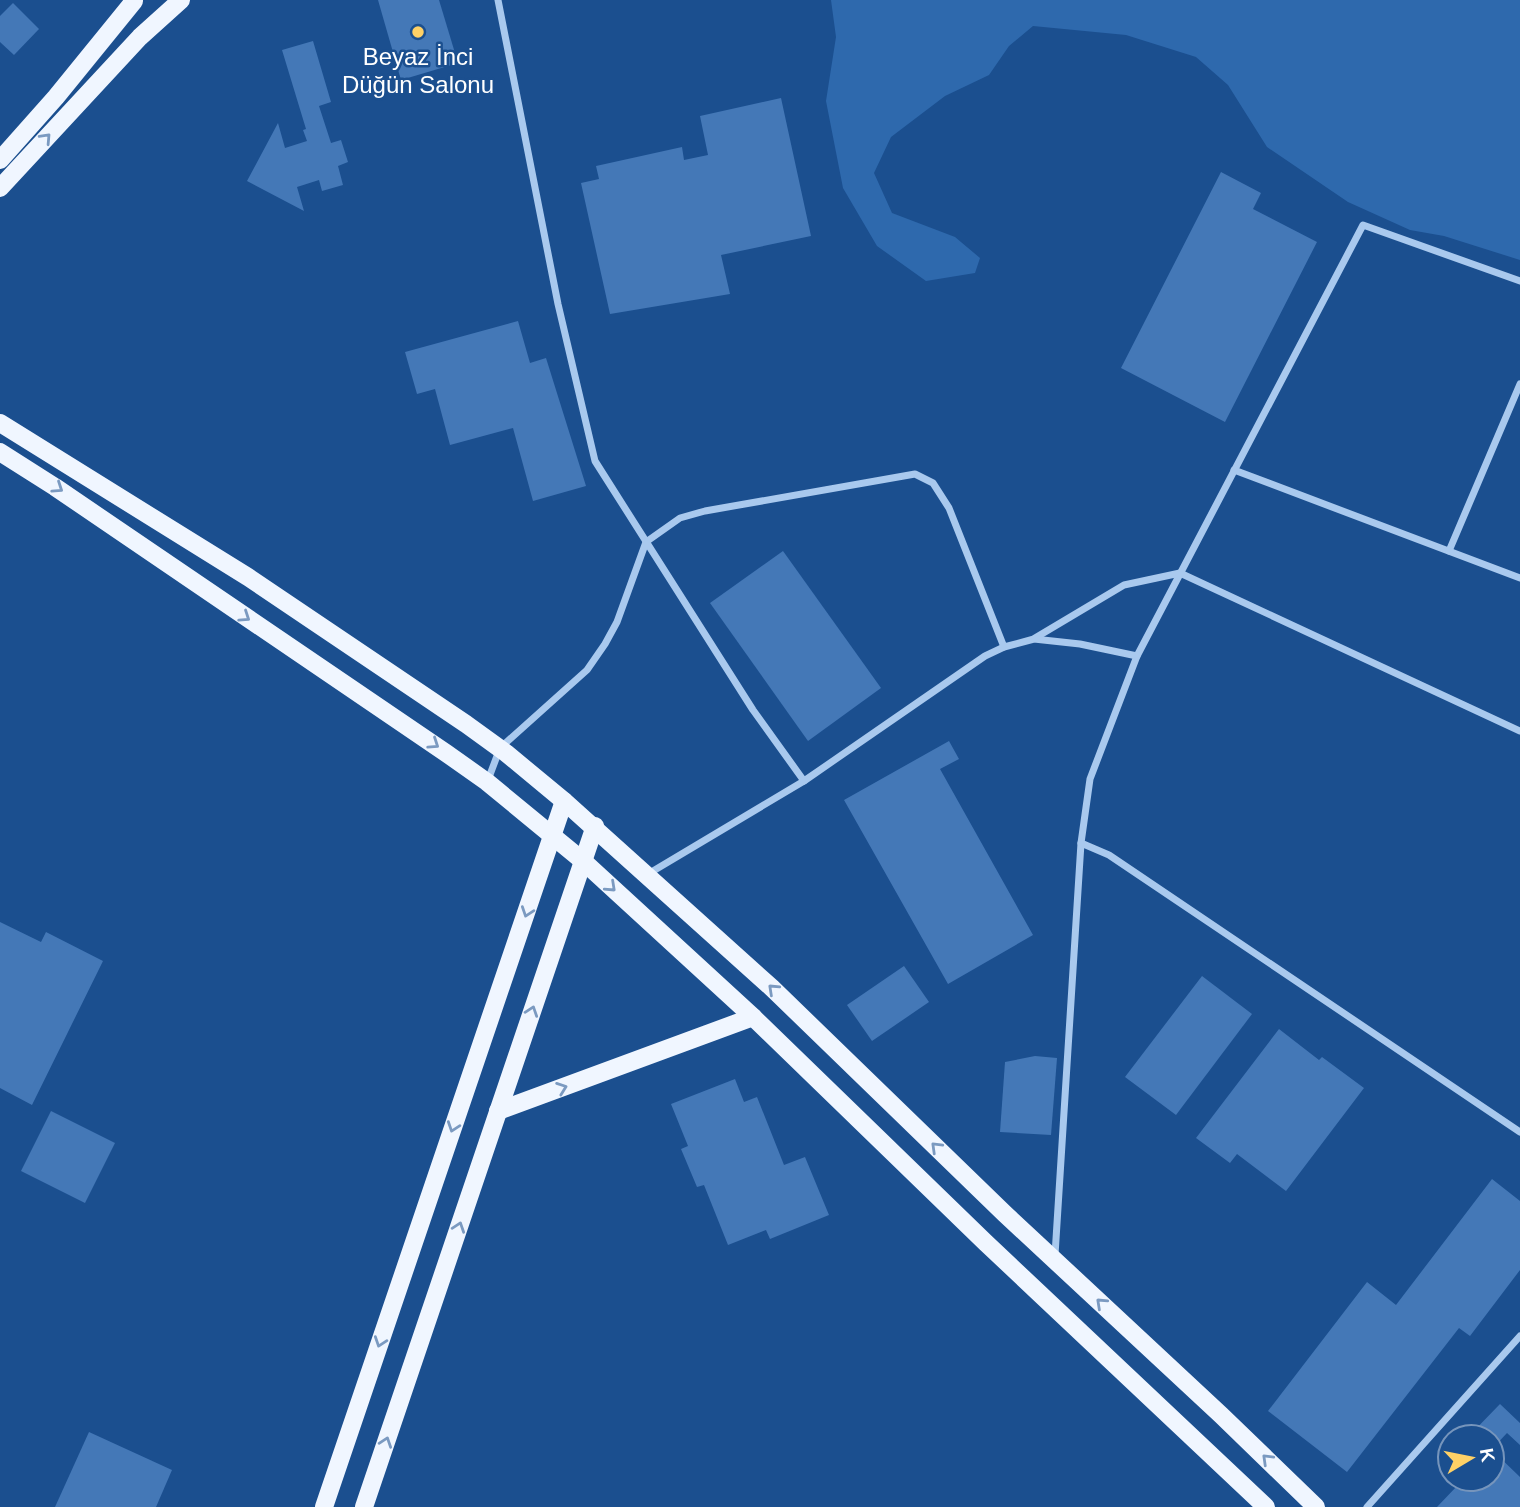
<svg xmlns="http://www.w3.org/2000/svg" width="1520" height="1507" viewBox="0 0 1520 1507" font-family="Arial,sans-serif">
  <rect width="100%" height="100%" fill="#1b4f8f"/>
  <!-- green -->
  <polygon fill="#2e69ad" points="831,0 1520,0 1520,260 1444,236 1410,230 1348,202 1267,147 1228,85 1196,57 1126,35 1033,26 1009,46 989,75 945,96 891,137 874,173 892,213 955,237 980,258 975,273 926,281 877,246 843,188 826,101 836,37"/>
  <!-- building -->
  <g fill="#4478b7">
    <polygon points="378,0 439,0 458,63 401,80"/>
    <polygon points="13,3 39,29 14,55 0,42 0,16"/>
    <polygon points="313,41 331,102 319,106 331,143 341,140 348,162 338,166 343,185 322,191 319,180 297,187 304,211 247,181 278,123 285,148 307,141 303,130 306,129 282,50"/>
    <polygon points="781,98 811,236 721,255 730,294 610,314 581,183 599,179 596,166 682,147 684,160 708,155 700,116"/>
    <polygon points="1221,172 1261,193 1253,209 1317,242 1225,422 1121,368"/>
    <polygon points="518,321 530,363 546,358 586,486 533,501 513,428 450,445 435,389 417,394 405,352"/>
    <polygon points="783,551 881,688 808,741 710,603"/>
    <polygon points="949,741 959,759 940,769 1033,935 948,984 844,800"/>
    <polygon points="0,922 41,942 46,932 103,961 32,1105 0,1088"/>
    <polygon points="904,966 929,1002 872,1041 847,1005"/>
    <polygon points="1202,976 1252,1014 1176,1115 1125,1077"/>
    <polygon points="1279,1029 1319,1060 1322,1057 1364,1088 1286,1191 1237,1154 1230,1163 1196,1138"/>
    <polygon points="1035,1056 1057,1058 1051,1135 1000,1132 1005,1062"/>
    <polygon points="735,1079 744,1102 757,1097 784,1165 805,1157 829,1215 770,1239 766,1230 728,1245 704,1185 697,1187 681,1149 688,1146 671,1104"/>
    <polygon points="51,1111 115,1143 85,1203 21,1171"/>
    <polygon points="1492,1179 1520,1201 1520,1270 1470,1336 1459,1328 1347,1472 1268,1411 1367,1282 1396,1305"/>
    <polygon points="1500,1404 1520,1423 1520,1445 1507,1433 1492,1449 1492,1437 1468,1437"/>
    <polygon points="89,1432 172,1470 156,1507 55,1507"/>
    <polygon points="1492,1450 1520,1477 1520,1507 1437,1507 1457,1486 1450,1479 1492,1479"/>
  </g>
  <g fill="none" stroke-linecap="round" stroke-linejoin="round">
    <!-- minor -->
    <g stroke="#a9c9ee" stroke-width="7">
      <polyline points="498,0 558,304 595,461 753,710 804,781"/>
      <polyline points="1234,470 1520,578"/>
      <polyline points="1449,551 1520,384"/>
      <polyline points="1035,638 1124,585 1180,573 1520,731"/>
      <polyline points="1137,656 1363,225 1520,281"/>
      <polyline points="488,780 500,748 587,670 605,644 617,622 646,542 680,518 705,511 915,474 933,483 949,508 1004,647"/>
      <polyline points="1081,843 1109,855 1520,1132"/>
      <polyline points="648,874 804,781 985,656 1004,647 1034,639 1080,644 1137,656 1090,779 1081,843 1055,1255"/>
      <polyline points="1367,1507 1520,1336"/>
    </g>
    <!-- primary -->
    <g stroke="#f0f6ff" stroke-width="18">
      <polyline points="0,160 56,97 134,1"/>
      <polyline points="0,188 140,37 181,0"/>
      <polyline points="0,423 248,577 466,724 506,753 564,801 772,988 1005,1214 1221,1415 1316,1507"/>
      <polyline points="0,452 55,487 446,753 487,782 583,861 753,1017 986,1243 1266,1507"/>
      <polyline points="498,1111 753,1017"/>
      <polyline points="324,1507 564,801"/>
      <polyline points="364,1507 595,826"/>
    </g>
  </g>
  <!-- one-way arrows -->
  <defs><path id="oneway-chevron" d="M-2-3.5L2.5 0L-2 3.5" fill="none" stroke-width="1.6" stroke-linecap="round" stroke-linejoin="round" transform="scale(1.75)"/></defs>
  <g stroke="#7b9ac1">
    <use href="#oneway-chevron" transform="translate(46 138) rotate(-47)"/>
    <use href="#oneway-chevron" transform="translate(58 488) rotate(34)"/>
    <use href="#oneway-chevron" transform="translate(245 617) rotate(34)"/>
    <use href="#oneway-chevron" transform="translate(434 744) rotate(34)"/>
    <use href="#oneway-chevron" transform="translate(611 887) rotate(43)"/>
    <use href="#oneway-chevron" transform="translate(527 912) rotate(109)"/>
    <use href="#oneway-chevron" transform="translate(773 989) rotate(-137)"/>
    <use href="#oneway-chevron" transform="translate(532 1011) rotate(-71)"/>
    <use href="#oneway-chevron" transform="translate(562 1088) rotate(-20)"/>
    <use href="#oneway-chevron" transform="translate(453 1127) rotate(109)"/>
    <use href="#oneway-chevron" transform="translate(936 1147) rotate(-136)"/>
    <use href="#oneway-chevron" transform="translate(459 1227) rotate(-71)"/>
    <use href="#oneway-chevron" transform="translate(1101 1303) rotate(-137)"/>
    <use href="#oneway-chevron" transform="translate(380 1342) rotate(109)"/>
    <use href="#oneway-chevron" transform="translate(386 1442) rotate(-71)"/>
    <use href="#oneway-chevron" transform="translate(1267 1459) rotate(-136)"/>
  </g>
  <!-- markers -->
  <circle fill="#ffd166" stroke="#1b4f8f" stroke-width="2.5" cx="418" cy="32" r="7"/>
  <g text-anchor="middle" stroke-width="5" stroke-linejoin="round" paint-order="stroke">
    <!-- poi labels -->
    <g font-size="24" fill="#fff" stroke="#1b4f8f">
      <text x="418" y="65">Beyaz İnci<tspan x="418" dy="28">Düğün Salonu</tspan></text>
    </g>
  </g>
  <!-- north arrow -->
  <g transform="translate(1471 1458) rotate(80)"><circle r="33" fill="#1b4f8f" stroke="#7695bc" stroke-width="2"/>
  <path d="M0-5L12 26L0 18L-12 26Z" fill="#ffd166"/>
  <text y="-10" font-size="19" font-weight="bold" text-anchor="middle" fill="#ffffff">K</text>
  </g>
</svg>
